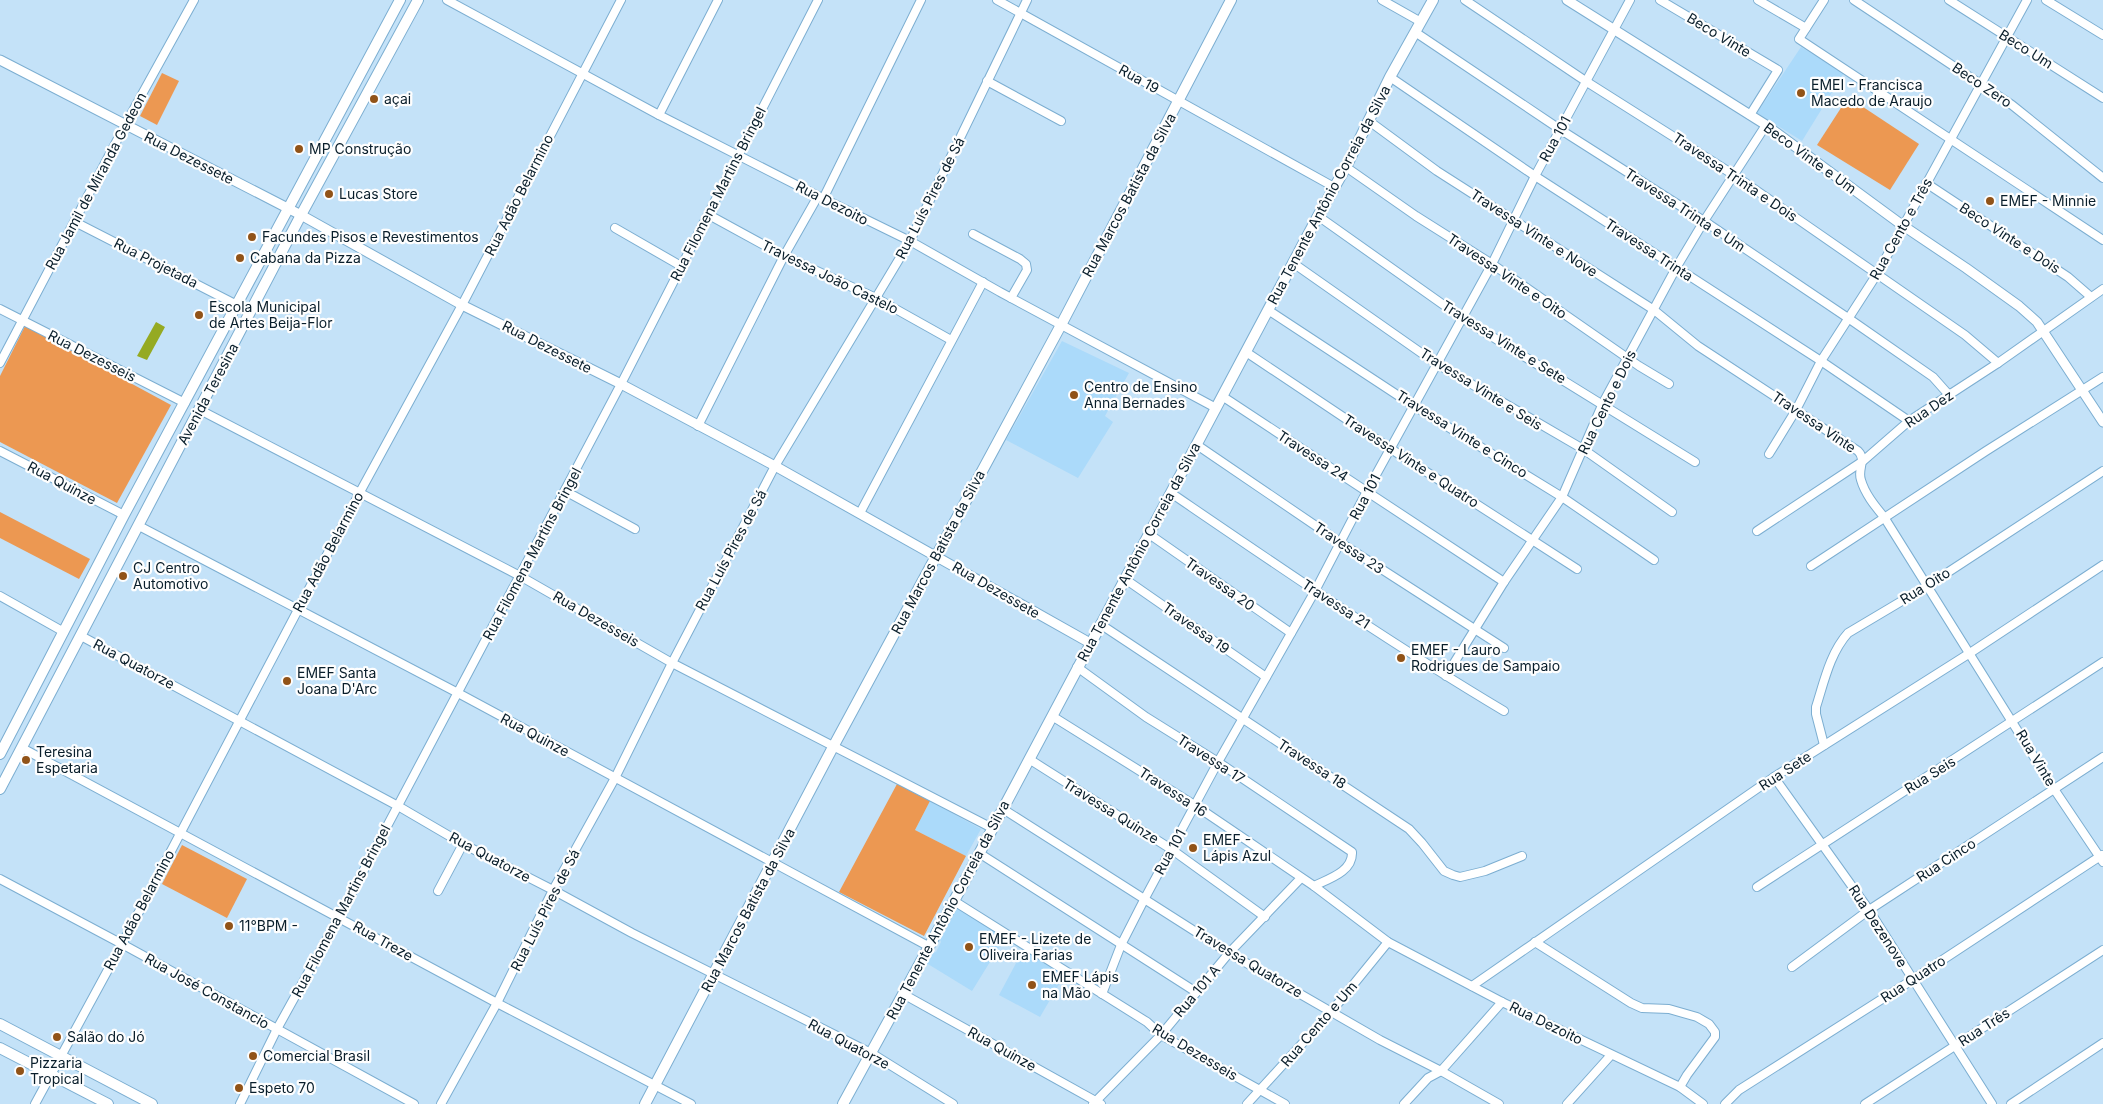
<svg xmlns="http://www.w3.org/2000/svg" width="2103" height="1104" viewBox="0 0 2103 1104" font-family="Inter,sans-serif">
  <rect width="100%" height="100%" fill="#c4e2f8"/>
  <!-- built -->
  <g fill="#abdafa">
    <polygon points="1801,47 1844,73 1802,141 1757,113"/>
    <polygon points="1062,341 1129,373 1105,416 1113,422 1078,478 1006,440"/>
    <polygon points="930,801 981,829 966,856 915,830"/>
    <polygon points="955,906 1006,936 972,991 923,961 927,955 936,952 941,942 938,934"/>
    <polygon points="1023,950 1065,974 1040,1017 999,995"/>
  </g>
  <!-- green -->
  <g fill="#ec9852">
    <polygon points="162,73 179,81 157,125 140,116"/>
    <polygon points="1848,97 1919,144 1890,190 1817,145"/>
    <polygon points="25,326 171,405 117,503 0,442 0,376"/>
    <polygon points="0,512 90,559 79,579 0,538"/>
    <polygon points="897,784 930,801 915,830 966,856 924,936 839,892"/>
    <polygon points="182,845 247,879 227,918 162,884"/>
  </g>
  <!-- water -->
  <polygon fill="#95aa22" points="156,322 165,327 147,360 137,356"/>
  <g fill="none" stroke-linecap="round" stroke-linejoin="round">
    <!-- minor casing -->
    <g stroke="#7caed1" stroke-width="10">
      <g id="minor">
        <polyline points="447,0 659,115 818,196 910,241 1000,292 1216,408"/>
        <polyline points="997,0 1334,187"/>
        <polyline points="1382,0 1421,22"/>
        <polyline points="1465,0 1587,82 1734,175 1965,335 1998,363"/>
        <polyline points="1660,0 1778,70 1750,115"/>
        <polyline points="1758,0 1806,28"/>
        <polyline points="1824,0 1799,39 2103,240"/>
        <polyline points="1854,0 2012,105 2103,178"/>
        <polyline points="1949,0 2103,98"/>
        <polyline points="2046,0 2103,35"/>
        <polyline points="1415,32 1561,130 1704,221 1848,318 1933,377 1949,395"/>
        <polyline points="1390,77 1535,176 1821,361 1909,421"/>
        <polyline points="987,81 1061,121"/>
        <polyline points="659,115 718,0"/>
        <path d="M1369 121 1437 171 1654 310 1698 346 1858 451C1867 460 1857 469 1861 480 1865 494 1875 506 1884 517L2054 789 2103 862"/>
        <polyline points="1346,167 1416,216 1492,264 1639,366 1669,384"/>
        <polyline points="1926,183 2068,277 2091,297"/>
        <polyline points="823,199 921,0"/>
        <polyline points="709,215 784,256 876,298 951,340"/>
        <polyline points="1318,216 1462,318 1695,462"/>
        <polyline points="75,222 237,305"/>
        <polyline points="615,228 681,266"/>
        <polyline points="973,234 1020,259 1026,264 1027,270 1011,298"/>
        <polyline points="1293,263 1437,364 1583,449 1672,512"/>
        <polyline points="0,309 185,403"/>
        <polyline points="1268,310 1414,406 1562,497 1654,560"/>
        <polyline points="1246,352 1391,449 1577,569"/>
        <polyline points="0,363 125,125 194,0"/>
        <polyline points="1222,396 1504,582"/>
        <polyline points="200,410 520,576 672,663 992,828"/>
        <polyline points="698,426 784,256 818,196"/>
        <polyline points="1197,445 1341,543 1504,648"/>
        <polyline points="0,451 124,515"/>
        <polyline points="1769,454 1796,410 1821,361 1877,274 2027,0"/>
        <polyline points="565,491 635,529"/>
        <path d="M1171 493C1281 568 1390 643 1504 711"/>
        <polyline points="860,513 983,282"/>
        <polyline points="139,526 458,693 928,946"/>
        <polyline points="1757,531 1863,461 1909,421 1998,363 2103,289"/>
        <polyline points="1149,534 1291,633"/>
        <polyline points="1811,566 1986,451 2103,377"/>
        <polyline points="1125,579 1266,677"/>
        <polyline points="0,596 64,632"/>
        <polyline points="1100,624 1409,829 1422,843 1444,871 1453,875 1460,877 1485,871 1522,856"/>
        <polyline points="81,636 398,806 463,844 553,890 632,933 871,1053 953,1104"/>
        <path d="M1077 667 1146 717 1218 762 1352 852C1353 872 1328 879 1314 886"/>
        <polyline points="1446,676 1504,582 1562,497 1603,403 1676,268 1704,221 1766,125"/>
        <polyline points="1052,716 1196,806 1314,886 1388,942 1502,1002 1680,1087 1703,1104"/>
        <path d="M1824 745 1816 714V707C1824 682 1830 653 1848 633L1927 586 2103 471"/>
        <polyline points="22,748 497,1003 691,1104"/>
        <polyline points="1029,759 1171,849 1265,917"/>
        <polyline points="1774,777 1869,910 1992,1104"/>
        <polyline points="1003,809 1229,953 1380,1040 1441,1071 1499,1104"/>
        <polyline points="979,853 1196,992"/>
        <polyline points="0,879 122,944 414,1104"/>
        <polyline points="1757,887 2103,662"/>
        <polyline points="438,891 463,844"/>
        <polyline points="954,901 1147,1022 1161,1035 1285,1104"/>
        <polyline points="1535,942 1631,1003 1642,1008 1669,1009 1697,1017 1709,1024 1715,1032 1715,1037 1687,1075 1680,1087"/>
        <polyline points="1792,967 1869,910 2103,757"/>
        <polyline points="1472,986 1774,777 1970,653 2103,565"/>
        <polyline points="903,994 1101,1104"/>
        <polyline points="1102,994 1121,945 1145,898 1218,762 1315,591 1367,491 1492,264 1535,176 1630,0"/>
        <polyline points="35,1104 122,944 360,492 462,305 621,0"/>
        <polyline points="240,1104 277,1029 339,917 621,384 818,0"/>
        <polyline points="441,1104 497,1003 553,890 615,778 672,663 775,466 910,241 1027,0"/>
        <polyline points="1093,1104 1161,1035 1229,953 1301,878"/>
        <polyline points="1247,1104 1331,1012 1388,942"/>
        <polyline points="1404,1104 1428,1078 1441,1071 1502,1002"/>
        <polyline points="1567,1104 1611,1055"/>
        <polyline points="1725,1104 1739,1090 1912,980 2102,855"/>
        <polyline points="1865,1104 2103,950"/>
        <polyline points="2011,1104 2103,1043"/>
      </g>
    </g>
    <!-- tertiary casing -->
    <g stroke="#7caed1" stroke-width="11">
      <g id="tertiary">
        <polyline points="1567,0 1766,125 1902,225 1966,268 2019,306 2037,322 2103,422"/>
        <polyline points="0,60 301,215 462,305 621,384 775,466 1090,643"/>
      </g>
    </g>
    <!-- secondary casing -->
    <g stroke="#7caed1" stroke-width="12">
      <g id="secondary">
        <polyline points="0,754 124,515 400,0"/>
        <polyline points="0,789 301,215 418,0"/>
        <polyline points="0,1024 152,1104"/>
        <polyline points="0,1048 108,1104"/>
        <polyline points="645,1104 833,747 1061,325 1231,0"/>
        <polyline points="843,1104 954,901 1318,216 1346,167 1390,77 1433,0"/>
      </g>
    </g>
    <!-- minor -->
    <use href="#minor" stroke="#fff" stroke-width="8"/>
    <!-- tertiary -->
    <use href="#tertiary" stroke="#fff" stroke-width="9"/>
    <!-- secondary -->
    <use href="#secondary" stroke="#fff" stroke-width="10"/>
  </g>
  <!-- markers -->
  <g fill="#915318" stroke="#fefefe" stroke-width="2">
    <circle cx="1801" cy="93" r="5"/>
    <circle cx="374" cy="99" r="5"/>
    <circle cx="299" cy="149" r="5"/>
    <circle cx="329" cy="194" r="5"/>
    <circle cx="1990" cy="201" r="5"/>
    <circle cx="252" cy="237" r="5"/>
    <circle cx="240" cy="258" r="5"/>
    <circle cx="199" cy="315" r="5"/>
    <circle cx="1074" cy="395" r="5"/>
    <circle cx="123" cy="576" r="5"/>
    <circle cx="1401" cy="658" r="5"/>
    <circle cx="287" cy="681" r="5"/>
    <circle cx="26" cy="760" r="5"/>
    <circle cx="1193" cy="848" r="5"/>
    <circle cx="229" cy="926" r="5"/>
    <circle cx="969" cy="947" r="5"/>
    <circle cx="1032" cy="985" r="5"/>
    <circle cx="57" cy="1037" r="5"/>
    <circle cx="253" cy="1056" r="5"/>
    <circle cx="20" cy="1071" r="5"/>
    <circle cx="239" cy="1088" r="5"/>
  </g>
  <g text-anchor="middle" stroke-width="4.5" stroke-linejoin="round" paint-order="stroke">
    <!-- street labels -->
    <g font-size="14" fill="#091e2b" stroke="#fefefe">
      <text transform="translate(1719 35) rotate(31)" y="5">Beco Vinte</text>
      <text transform="translate(2026 49) rotate(32)" y="5">Beco Um</text>
      <text transform="translate(1139 79) rotate(29)" y="5">Rua 19</text>
      <text transform="translate(1982 85) rotate(34)" y="5">Beco Zero</text>
      <text transform="translate(1555 139) rotate(-61)" y="5">Rua 101</text>
      <text transform="translate(189 158) rotate(27)" y="5">Rua Dezessete</text>
      <text transform="translate(1810 158) rotate(36)" y="5">Beco Vinte e Um</text>
      <text transform="translate(1735 177) rotate(34)" y="5">Travessa Trinta e Dois</text>
      <text transform="translate(96 181) rotate(-62)" y="5">Rua Jamil de Miranda Gedeon</text>
      <text transform="translate(718 194) rotate(-63)" y="5">Rua Filomena Martins Bringel</text>
      <text transform="translate(519 195) rotate(-63)" y="5">Rua Adão Belarmino</text>
      <text transform="translate(1129 195) rotate(-62)" y="5">Rua Marcos Batista da Silva</text>
      <text transform="translate(1329 195) rotate(-62)" y="5">Rua Tenente Antônio Correia da Silva</text>
      <text transform="translate(930 198) rotate(-63)" y="5">Rua Luís Pires de Sá</text>
      <text transform="translate(832 203) rotate(27)" y="5">Rua Dezoito</text>
      <text transform="translate(1685 210) rotate(33)" y="5">Travessa Trinta e Um</text>
      <text transform="translate(1901 229) rotate(-61)" y="5">Rua Cento e Três</text>
      <text transform="translate(1534 233) rotate(33)" y="5">Travessa Vinte e Nove</text>
      <text transform="translate(2010 238) rotate(33)" y="5">Beco Vinte e Dois</text>
      <text transform="translate(1649 250) rotate(33)" y="5">Travessa Trinta</text>
      <text transform="translate(156 263) rotate(27)" y="5">Rua Projetada</text>
      <text transform="translate(1507 276) rotate(34)" y="5">Travessa Vinte e Oito</text>
      <text transform="translate(830 277) rotate(26)" y="5">Travessa João Castelo</text>
      <text transform="translate(1504 342) rotate(32)" y="5">Travessa Vinte e Sete</text>
      <text transform="translate(547 347) rotate(27)" y="5">Rua Dezessete</text>
      <text transform="translate(92 356) rotate(27)" y="5">Rua Dezesseis</text>
      <text transform="translate(1481 389) rotate(32)" y="5">Travessa Vinte e Seis</text>
      <text transform="translate(208 394) rotate(-62)" y="5">Avenida Teresina</text>
      <text transform="translate(1607 402) rotate(-64)" y="5">Rua Cento e Dois</text>
      <text transform="translate(1929 409) rotate(-34)" y="5">Rua Dez</text>
      <text transform="translate(1814 422) rotate(34)" y="5">Travessa Vinte</text>
      <text transform="translate(1462 434) rotate(32)" y="5">Travessa Vinte e Cinco</text>
      <text transform="translate(1313 456) rotate(33)" y="5">Travessa 24</text>
      <text transform="translate(1411 461) rotate(33)" y="5">Travessa Vinte e Quatro</text>
      <text transform="translate(62 483) rotate(28)" y="5">Rua Quinze</text>
      <text transform="translate(1365 497) rotate(-62)" y="5">Rua 101</text>
      <text transform="translate(1349 548) rotate(34)" y="5">Travessa 23</text>
      <text transform="translate(731 550) rotate(-62)" y="5">Rua Luís Pires de Sá</text>
      <text transform="translate(328 552) rotate(-62)" y="5">Rua Adão Belarmino</text>
      <text transform="translate(938 552) rotate(-62)" y="5">Rua Marcos Batista da Silva</text>
      <text transform="translate(1139 552) rotate(-62)" y="5">Rua Tenente Antônio Correia da Silva</text>
      <text transform="translate(532 554) rotate(-62)" y="5">Rua Filomena Martins Bringel</text>
      <text transform="translate(1220 584) rotate(35)" y="5">Travessa 20</text>
      <text transform="translate(1925 586) rotate(-32)" y="5">Rua Oito</text>
      <text transform="translate(996 590) rotate(30)" y="5">Rua Dezessete</text>
      <text transform="translate(1336 604) rotate(33)" y="5">Travessa 21</text>
      <text transform="translate(596 619) rotate(30)" y="5">Rua Dezesseis</text>
      <text transform="translate(1196 628) rotate(35)" y="5">Travessa 19</text>
      <text transform="translate(134 664) rotate(28)" y="5">Rua Quatorze</text>
      <text transform="translate(535 735) rotate(28)" y="5">Rua Quinze</text>
      <text transform="translate(2036 758) rotate(59)" y="5">Rua Vinte</text>
      <text transform="translate(1211 759) rotate(33)" y="5">Travessa 17</text>
      <text transform="translate(1312 764) rotate(33)" y="5">Travessa 18</text>
      <text transform="translate(1785 771) rotate(-33)" y="5">Rua Sete</text>
      <text transform="translate(1930 775) rotate(-32)" y="5">Rua Seis</text>
      <text transform="translate(1173 792) rotate(33)" y="5">Travessa 16</text>
      <text transform="translate(1111 811) rotate(32)" y="5">Travessa Quinze</text>
      <text transform="translate(1170 852) rotate(-61)" y="5">Rua 101</text>
      <text transform="translate(490 857) rotate(28)" y="5">Rua Quatorze</text>
      <text transform="translate(1946 860) rotate(-33)" y="5">Rua Cinco</text>
      <text transform="translate(139 910) rotate(-62)" y="5">Rua Adão Belarmino</text>
      <text transform="translate(545 910) rotate(-63)" y="5">Rua Luís Pires de Sá</text>
      <text transform="translate(748 910) rotate(-62)" y="5">Rua Marcos Batista da Silva</text>
      <text transform="translate(948 910) rotate(-62)" y="5">Rua Tenente Antônio Correia da Silva</text>
      <text transform="translate(341 911) rotate(-62)" y="5">Rua Filomena Martins Bringel</text>
      <text transform="translate(1878 926) rotate(57)" y="5">Rua Dezenove</text>
      <text transform="translate(383 941) rotate(29)" y="5">Rua Treze</text>
      <text transform="translate(1248 962) rotate(31)" y="5">Travessa Quatorze</text>
      <text transform="translate(1913 979) rotate(-33)" y="5">Rua Quatro</text>
      <text transform="translate(207 991) rotate(29)" y="5">Rua José Constancio</text>
      <text transform="translate(1197 991) rotate(-50)" y="5">Rua 101 A</text>
      <text transform="translate(1546 1023) rotate(26)" y="5">Rua Dezoito</text>
      <text transform="translate(1319 1024) rotate(-49)" y="5">Rua Cento e Um</text>
      <text transform="translate(1984 1027) rotate(-33)" y="5">Rua Três</text>
      <text transform="translate(849 1044) rotate(28)" y="5">Rua Quatorze</text>
      <text transform="translate(1002 1049) rotate(29)" y="5">Rua Quinze</text>
      <text transform="translate(1195 1052) rotate(31)" y="5">Rua Dezesseis</text>
    </g>
    <!-- poi labels -->
    <g font-size="14" fill="#091e2b" stroke="#fefefe" text-anchor="start">
      <text x="1811" y="90">EMEI - Francisca<tspan x="1811" dy="16">Macedo de Araujo</tspan></text>
      <text x="384" y="104">açai</text>
      <text x="309" y="154">MP Construção</text>
      <text x="339" y="199">Lucas Store</text>
      <text x="2000" y="206">EMEF - Minnie</text>
      <text x="262" y="242">Facundes Pisos e Revestimentos</text>
      <text x="250" y="263">Cabana da Pizza</text>
      <text x="209" y="312">Escola Municipal<tspan x="209" dy="16">de Artes Beija-Flor</tspan></text>
      <text x="1084" y="392">Centro de Ensino<tspan x="1084" dy="16">Anna Bernades</tspan></text>
      <text x="133" y="573">CJ Centro<tspan x="133" dy="16">Automotivo</tspan></text>
      <text x="1411" y="655">EMEF - Lauro<tspan x="1411" dy="16">Rodrigues de Sampaio</tspan></text>
      <text x="297" y="678">EMEF Santa<tspan x="297" dy="16">Joana D'Arc</tspan></text>
      <text x="36" y="757">Teresina<tspan x="36" dy="16">Espetaria</tspan></text>
      <text x="1203" y="845">EMEF -<tspan x="1203" dy="16">Lápis Azul</tspan></text>
      <text x="239" y="931">11°BPM -</text>
      <text x="979" y="944">EMEF - Lizete de<tspan x="979" dy="16">Oliveira Farias</tspan></text>
      <text x="1042" y="982">EMEF Lápis<tspan x="1042" dy="16">na Mão</tspan></text>
      <text x="67" y="1042">Salão do Jó</text>
      <text x="263" y="1061">Comercial Brasil</text>
      <text x="30" y="1068">Pizzaria<tspan x="30" dy="16">Tropical</tspan></text>
      <text x="249" y="1093">Espeto 70</text>
    </g>
  </g>
</svg>
